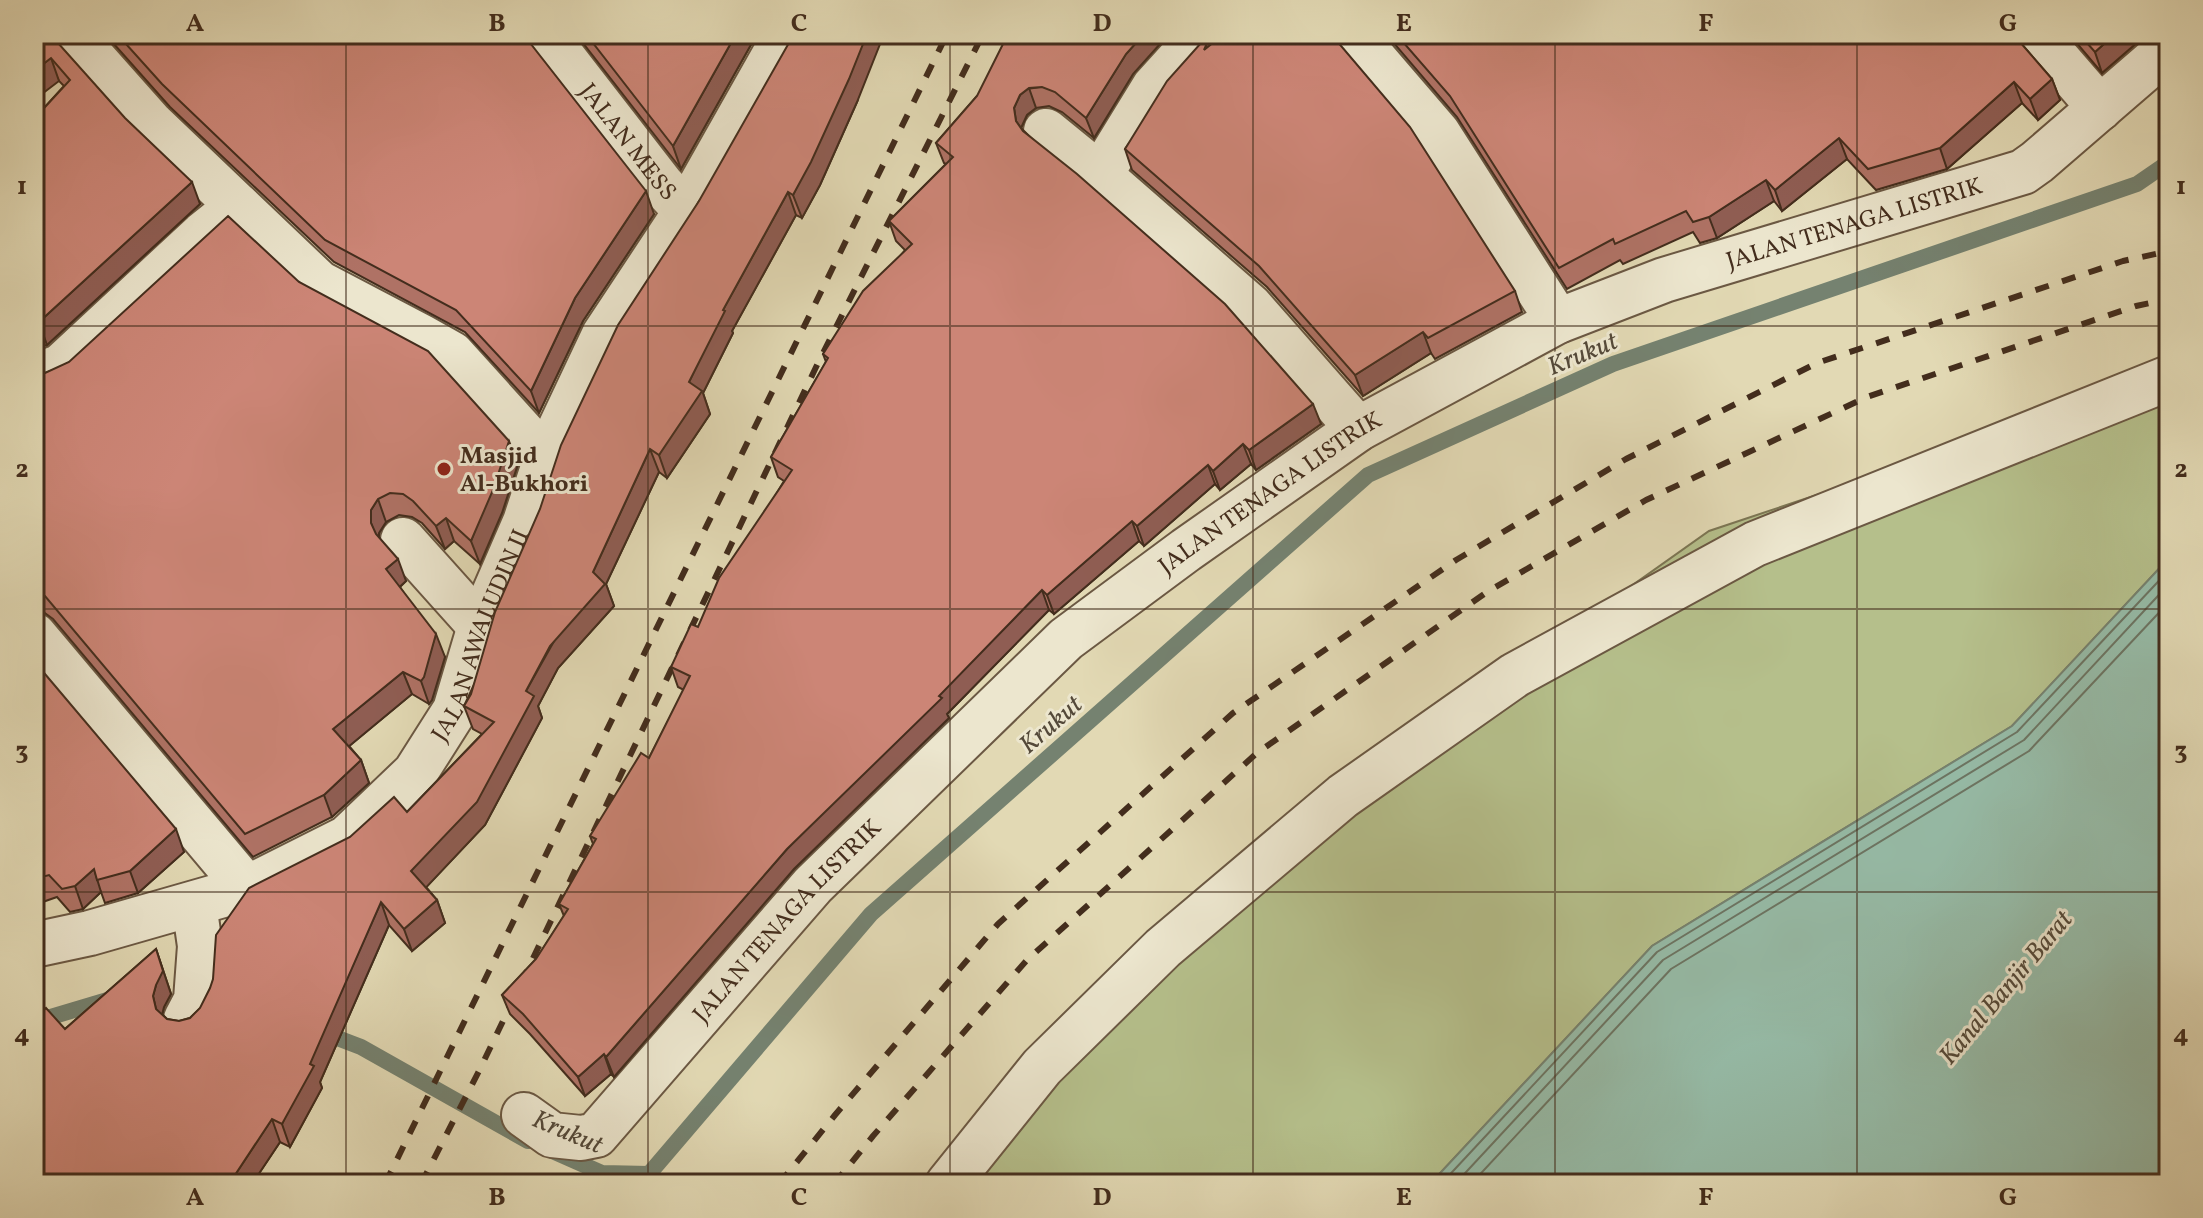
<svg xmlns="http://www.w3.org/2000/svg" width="2203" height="1218" viewBox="0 0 2203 1218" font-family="Vollkorn,serif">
  <rect width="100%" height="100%" fill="#e2d9b4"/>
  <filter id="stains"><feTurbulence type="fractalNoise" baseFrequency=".0025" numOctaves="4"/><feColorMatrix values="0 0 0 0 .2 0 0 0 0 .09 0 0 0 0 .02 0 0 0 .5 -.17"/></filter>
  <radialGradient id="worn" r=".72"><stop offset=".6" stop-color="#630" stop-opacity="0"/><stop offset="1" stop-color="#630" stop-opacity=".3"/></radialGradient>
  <!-- green -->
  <polygon fill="#b5bf8b" stroke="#7c7654" stroke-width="2" points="2169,377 2169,558 2012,726 1652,946 1430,1184 930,1184 1270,842 1709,531"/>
  <!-- water -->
  <polygon fill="#96bba7" stroke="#758270" stroke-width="2" points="2169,558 2169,1179 2166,1184 1430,1184 1652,946 2012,726"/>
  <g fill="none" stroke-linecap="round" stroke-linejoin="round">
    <!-- shore -->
    <g stroke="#6c7462" stroke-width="2">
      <polyline points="1441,1184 1657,952 2017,732 2169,570"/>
      <polyline points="1455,1184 1663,960 2024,740 2169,584"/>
      <polyline points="1471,1184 1671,969 2029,751 2169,602"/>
    </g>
    <!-- stream -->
    <g stroke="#758270" stroke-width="16">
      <polyline points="34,1022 111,999"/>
      <polyline points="319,1031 361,1047 528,1141"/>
      <polyline points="550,1150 602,1173 649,1174 871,914 1368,475 1613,364 2137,184 2169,162"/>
    </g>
    <!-- minor casing -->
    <g stroke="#6b5843" stroke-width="48">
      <g id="minor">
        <polyline points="72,34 152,124 319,283 420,336 452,354 546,458"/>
        <path id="s1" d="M545 34 662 185 686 211"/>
        <polyline points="1353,34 1438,133 1558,321"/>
        <polyline points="2036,34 2100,108"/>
        <polyline points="1046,131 1100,175 1250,306 1358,429"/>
        <polyline points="1100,175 1154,87 1202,34"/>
        <polyline points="34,372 44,373 61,366 203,234 238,206"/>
        <polyline points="403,540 480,626"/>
        <polyline points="34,635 247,888"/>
        <path id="s2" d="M34 945 90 933 247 888 347 838 415 773 455 710 480 626 525 522 546 458 604 335 686 211 786 34"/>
        <polyline points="186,1019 196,1000 200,946 194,904"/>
        <path id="s3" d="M524 1115 552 1135 581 1138 596 1135 813 885 1066 639 1186 550 1358 429 1558 321 1664 280 2023 172 2037 162 2169 48"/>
        <polyline points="948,1184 1042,1067 1163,948 1343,796 1515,675 1755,544 2169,378"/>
      </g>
    </g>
    <!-- minor -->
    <use href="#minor" stroke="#ece6ce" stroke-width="44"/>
    <!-- rail -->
    <g stroke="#432d1d" stroke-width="6" stroke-dasharray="14 14" stroke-linecap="butt">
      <polyline points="385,1184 947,34"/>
      <polyline points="421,1184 480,1069 818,363 983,34"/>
      <polyline points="779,1184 835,1115 998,924 1233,713 1456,560 1626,459 1817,363 2123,261 2169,251"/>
      <polyline points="834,1184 873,1136 1027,960 1257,753 1487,592 1646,500 1867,397 2136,306 2169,299"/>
    </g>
  </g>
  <!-- wall -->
  <g fill="#af7265" stroke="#432d1d" stroke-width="2">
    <polygon points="34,34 200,204 47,345 34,347 34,119 64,86 59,81"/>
    <polygon points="105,34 523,34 654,214 583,321 539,413 465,332 334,262 170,107"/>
    <polygon points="576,34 757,34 681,169"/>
    <polygon points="1209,34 1213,34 1215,41 1515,291 1522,312 1435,359 1431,353 1363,396 1267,287 1132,170 1125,149"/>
    <polygon points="1386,34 2013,34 2052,79 2060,100 2038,120 2022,103 1947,169 1876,190 1847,159 1782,211 1774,201 1717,238 1700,243 1693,232 1623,264 1620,260 1567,289 1457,117"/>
    <polygon points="2069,34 2147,34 2102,73"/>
    <polygon points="1133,74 1094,138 1062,112 1049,106 1036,108 1027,115 1021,128 1321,424 1256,470 1251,464 1220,490 1215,484 1144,546 1139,541 1054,614 1049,610 947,714 949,718 794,869 614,1077 611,1074 585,1096 530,1034 510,1014 502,995 536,959 564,916 559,904 593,844 590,836 649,758 684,690 678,687 671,667 698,627 784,481 778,477 771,457 826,362 823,354 905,250 896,241 889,221 946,164 944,163 936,143 977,96"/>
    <polygon points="857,102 820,185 802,218 796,215 732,331 733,333 703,393 710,414 667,478 659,472 606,584 614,606 558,668 538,706 542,718 485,825 426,887 437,900 445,923 412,951 389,925 320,1082 322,1088 290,1147 280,1142 252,1184 34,1184 65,1029 156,949 171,994 164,1007 162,1014 167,1019 179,1021 190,1018 407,812 482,734 473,729 464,706 699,201"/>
    <polygon points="299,282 518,464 502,513 480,564 454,541 445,549 422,523 412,517 399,515 386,522 379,533 379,537 406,581 400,587 445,657 432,700 429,704 412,694 349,746 361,760 369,783 332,817 253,857 53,619 42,611 34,611 34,375 45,373"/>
    <polygon points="34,661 184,852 138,893 105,903 101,892 83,909 70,912 57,897 34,905"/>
  </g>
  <!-- shaded-wall -->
  <g fill="#8f5d53" stroke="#432d1d" stroke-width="2">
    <polygon points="736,34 757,34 681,169 673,146"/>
    <polygon points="867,34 884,34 857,102 820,185 802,218 793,195"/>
    <polygon points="1144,34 1169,34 1133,74 1094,138 1086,118 1126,54"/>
    <polygon points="1211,34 1213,34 1219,52 1204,50"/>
    <polygon points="2115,34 2147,34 2102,73 2095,52"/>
    <polygon points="51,58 59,81 34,100 34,71"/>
    <polygon points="2052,79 2060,100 2038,120 2030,99"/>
    <polygon points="2014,82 2022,103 1947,169 1940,148"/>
    <polygon points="1029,88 1036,108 1027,115 1021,128 1016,121 1014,108 1020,95"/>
    <polygon points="1839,138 1847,159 1782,211 1775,190"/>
    <polygon points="1766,180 1774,201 1717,238 1709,217"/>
    <polygon points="192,182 200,204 47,345 39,322"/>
    <polygon points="646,191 654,214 583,321 539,413 531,391 575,298"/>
    <polygon points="788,192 796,215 732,331 733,333 703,393 710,414 667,478 659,455 689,382 723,310"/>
    <polygon points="1423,332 1431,353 1363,396 1355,375"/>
    <polygon points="1313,404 1321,424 1256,470 1249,450"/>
    <polygon points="509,441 518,464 502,513 480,564 471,541"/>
    <polygon points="1243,444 1251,464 1220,490 1213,471"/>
    <polygon points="650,449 659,472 606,584 614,606 558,668 538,706 542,718 485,825 420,894 411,871 526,691 593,572"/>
    <polygon points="1208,465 1215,484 1144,546 1137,526"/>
    <polygon points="378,499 386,522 379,533 379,546 371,523 371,510"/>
    <polygon points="446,518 454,541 445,549 436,526"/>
    <polygon points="1132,521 1139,541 1054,614 1047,595"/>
    <polygon points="398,559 406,581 394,592 386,569"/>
    <polygon points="1042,590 1049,610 947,714 949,718 794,869 614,1077 606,1057 787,849"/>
    <polygon points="436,634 445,657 432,700 429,704 421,681"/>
    <polygon points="403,672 412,694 342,752 333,729"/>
    <polygon points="361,760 369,783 332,817 324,795"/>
    <polygon points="176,829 184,852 138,893 130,871"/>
    <polygon points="94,869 101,892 83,909 75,886"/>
    <polygon points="437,900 445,923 412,951 404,929"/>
    <polygon points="381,902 389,925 320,1082 322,1088 290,1147 282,1124"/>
    <polygon points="156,949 171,994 164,1007 161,1019 156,1009 153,996 156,985"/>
    <polygon points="604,1054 611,1074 585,1096 578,1077"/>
    <polygon points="272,1119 280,1142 252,1184 229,1184"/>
  </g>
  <!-- building -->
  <g fill="#cc8576" stroke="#432d1d" stroke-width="2">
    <polygon points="34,34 50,34 125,118 192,182 39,322 34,323 34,119 70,80 51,58 34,71"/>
    <polygon points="117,34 523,34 646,191 575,298 531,391 456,310 325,240 162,84"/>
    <polygon points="586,34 736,34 673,146"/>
    <polygon points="794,34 867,34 849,79 811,162 793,195 788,192 723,310 725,311 689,382 702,391 659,455 650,449 593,572 605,584 550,646 526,691 534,696 477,802 411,871 437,900 404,929 381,902 310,1064 314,1066 282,1124 272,1119 229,1184 34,1184 34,1019 46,1008 65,1029 156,949 163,971 156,985 153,996 156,1009 167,1019 179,1021 190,1018 200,1008 210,988 213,979 216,935 249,888 350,837 394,797 407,812 494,722 464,706 471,694 495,612 540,509 561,445 618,325 699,201"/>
    <polygon points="1008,34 1144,34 1126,54 1086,118 1055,92 1042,87 1029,88 1020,95 1014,108 1016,121 1023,131 1077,174 1225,304 1313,404 1249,450 1243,444 1213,471 1208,465 1137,526 1132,521 1047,595 1042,590 939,696 942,698 787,849 606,1057 604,1054 578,1077 523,1014 502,995 536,959 568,909 559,904 596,839 590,836 641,753 649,758 690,676 671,667 691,624 698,627 719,578 792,470 771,457 828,358 823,354 863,291 912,244 889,221 953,157 936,143 977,96"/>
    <polygon points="1209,34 1211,34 1204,50 1224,34 1331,34 1410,127 1515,291 1428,338 1423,332 1355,375 1259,266 1125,149 1167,81"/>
    <polygon points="1396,34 2013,34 2052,79 2030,99 2014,82 1940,148 1868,169 1839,138 1775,190 1766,180 1709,217 1693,222 1686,211 1615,244 1613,239 1559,268 1450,96"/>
    <polygon points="2079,34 2115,34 2095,52"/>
    <polygon points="228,216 299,282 428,351 509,441 493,490 471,541 446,518 436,526 413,501 403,494 390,493 378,499 371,510 371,523 376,534 398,559 386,569 436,634 424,677 421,681 403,672 333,729 361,760 324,795 245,834 45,596 34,589 34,375 45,373 69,362"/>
    <polygon points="34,661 176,829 130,871 97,880 94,869 75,886 62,889 49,875 34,879"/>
  </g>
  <!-- grid -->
  <path fill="none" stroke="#432d1d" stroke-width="2" stroke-opacity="0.55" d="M346 34V1184M648 34V1184M950 34V1184M1253 34V1184M1555 34V1184M1857 34V1184M34 326H2169M34 609H2169M34 892H2169"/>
  <!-- markers -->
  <circle fill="#8f2418" stroke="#ece6ce" stroke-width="3" cx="444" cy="469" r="8"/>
  <g text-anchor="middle" stroke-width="6" stroke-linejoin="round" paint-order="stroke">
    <!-- street labels -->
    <g font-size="24" fill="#432d1d" stroke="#ece6ce">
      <text dy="8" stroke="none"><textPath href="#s1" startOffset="136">JALAN MESS</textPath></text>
      <text dy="8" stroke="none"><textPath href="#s3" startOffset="1662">JALAN TENAGA LISTRIK</textPath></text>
      <text dy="8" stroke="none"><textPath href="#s3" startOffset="1014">JALAN TENAGA LISTRIK</textPath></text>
      <text dy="8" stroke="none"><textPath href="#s2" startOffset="580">JALAN AWALUDIN II</textPath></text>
      <text dy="8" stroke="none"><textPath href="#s3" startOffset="366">JALAN TENAGA LISTRIK</textPath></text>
    </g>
    <!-- poi labels -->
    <g font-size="24" font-weight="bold" fill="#432d1d" stroke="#ece6ce" text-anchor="start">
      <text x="460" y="463">Masjid<tspan x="460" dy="28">Al-Bukhori</tspan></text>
    </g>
    <!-- water labels -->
    <g font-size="26" font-style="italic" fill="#544939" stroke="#ece6ce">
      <text transform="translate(1582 353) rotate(-23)" y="9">Krukut</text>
      <text transform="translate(1050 724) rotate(-41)" y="9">Krukut</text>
      <text transform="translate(2005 987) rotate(-50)" y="9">Kanal Banjir Barat</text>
      <text transform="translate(568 1131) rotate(23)" y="9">Krukut</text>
    </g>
  </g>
  <!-- margin -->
  <rect width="2203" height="1218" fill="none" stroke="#e2d9b4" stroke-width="88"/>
  <rect x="44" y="44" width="2115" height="1130" fill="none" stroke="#432d1d" stroke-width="3"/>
  <g font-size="26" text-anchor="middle" font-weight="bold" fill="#432d1d">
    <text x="195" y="31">A</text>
    <text x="497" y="31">B</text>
    <text x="799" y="31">C</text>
    <text x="1102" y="31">D</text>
    <text x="1404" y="31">E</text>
    <text x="1706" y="31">F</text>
    <text x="2008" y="31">G</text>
    <text x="22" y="194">1</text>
    <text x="2181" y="194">1</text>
    <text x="22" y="477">2</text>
    <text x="2181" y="477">2</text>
    <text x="22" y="759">3</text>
    <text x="2181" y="759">3</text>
    <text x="22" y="1042">4</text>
    <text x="2181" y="1042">4</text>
    <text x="195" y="1205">A</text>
    <text x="497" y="1205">B</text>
    <text x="799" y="1205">C</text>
    <text x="1102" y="1205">D</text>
    <text x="1404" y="1205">E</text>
    <text x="1706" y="1205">F</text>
    <text x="2008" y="1205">G</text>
  </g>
  <rect width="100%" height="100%" filter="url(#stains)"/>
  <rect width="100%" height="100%" fill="url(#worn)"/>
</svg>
